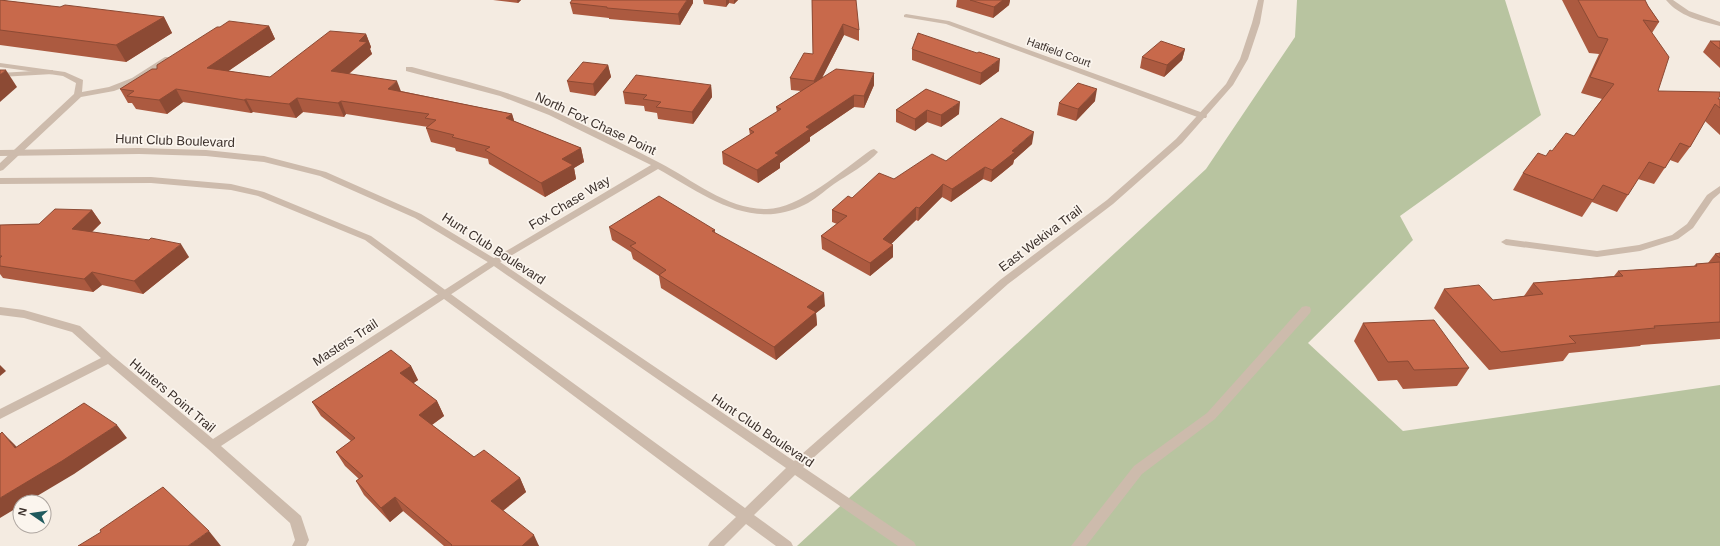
<svg xmlns="http://www.w3.org/2000/svg" width="1720" height="546" viewBox="0 0 1720 546" font-family="Helvetica,sans-serif">
  <rect width="100%" height="100%" fill="#f4ebe1"/>
  <!-- green -->
  <polygon fill="#b8c4a0" points="1297,0 1505,0 1541,115 1400,216 1413,240 1308,343 1403,431 1720,385 1720,546 797,546 1206,169 1295,37"/>
  <g fill="none" stroke-linecap="round" stroke-linejoin="round">
    <!-- service -->
    <g fill="#cdbbac" fill-rule="evenodd">
      <polygon points="50,70 53,70 53,74 0,77 0,73"/>
      <polygon points="1306,306 1310,307 1311,310 1310,313 1215,419 1142,474 1086,546 1071,546 1134,466 1207,413 1302,307"/>
    </g>
    <!-- minor -->
    <g fill="#cdbbac" fill-rule="evenodd">
      <path d="M1666 0H1673L1689 11 1720 22V26C1700 21 1679 16 1666 0Z"/>
      <polygon points="906,14 949,21 1206,114 1207,116 1206,118 1200,118 946,24 904,17 904,15"/>
      <polygon points="165,57 168,57 172,59 138,82 114,91 81,97 3,170 0,171 0,163 74,94 76,83 63,76 0,67 0,63 65,72 83,80 82,92 109,87 132,78"/>
      <path d="M406 67H412C460 80 511 91 556 112 591 128 626 145 660 163 693 180 728 210 767 209 799 209 844 169 871 150L874 149 878 152C869 163 846 176 834 184 824 191 815 200 804 205 751 232 703 194 658 169L497 264 221 446 301 516 309 540 306 546H292L295 540 290 523 208 449 108 364 0 419V409L101 358 72 332 24 318 0 315V307L24 310 80 326 113 356 213 439 491 260 651 165 549 115 500 96 406 71Z"/>
      <polygon points="1720,186 1720,193 1713,199 1693,228 1678,239 1640,251 1597,257 1506,245 1501,242 1506,239 1597,251 1639,245 1672,235 1687,224 1707,195"/>
    </g>
    <!-- tertiary -->
    <polygon fill="#cdbbac" fill-rule="evenodd" points="1258,0 1264,0 1260,23 1248,59 1233,85 1182,143 1113,204 1008,284 803,467 914,542 916,546 898,546 795,475 754,515 791,542 793,546 776,546 746,524 724,546 708,546 710,542 736,517 365,240 258,196 231,190 151,183 0,184 0,178 151,177 231,184 264,192 371,236 745,508 786,468 491,264 415,218 320,176 264,162 206,156 139,154 0,156 0,150 139,148 206,150 264,156 326,172 421,214 497,260 794,461 1000,280 1107,200 1176,139 1226,84 1240,59 1252,23"/>
  </g>
  <!-- wall -->
  <g fill="#ac5a40">
    <polygon points="0,0 60,7 164,17 172,33 126,62 0,45"/>
    <polygon points="493,0 521,0 518,3"/>
    <polygon points="703,0 738,0 734,4 729,3 726,7 704,4"/>
    <polygon points="812,0 859,30 859,41 844,35 822,78 874,85 864,108 854,107 810,137 810,141 780,163 780,168 758,183 723,164 722,152 750,135 749,129 777,112 776,107 801,91 791,90 790,78 813,54"/>
    <polygon points="957,0 1010,0 1009,5 993,18 956,7"/>
    <polygon points="1562,0 1645,0 1648,6 1659,22 1652,33 1658,91 1720,99 1720,135 1705,121 1690,147 1678,163 1670,160 1654,184 1638,179 1617,212 1592,202 1582,217 1513,190 1523,173 1574,136 1602,99 1581,93 1599,54 1589,53"/>
    <polygon points="570,3 693,3 680,25 609,19 609,18 573,14"/>
    <polygon points="269,26 275,39 228,71 270,77 366,34 371,47 370,49 372,54 349,74 401,91 512,114 514,121 581,148 584,162 574,168 576,179 545,197 489,164 488,159 456,151 455,148 431,142 426,128 428,127 346,114 344,117 303,112 296,118 253,112 251,113 183,102 167,114 136,109 132,103 128,103 120,89 157,69 220,27"/>
    <polygon points="1710,41 1720,41 1720,68 1703,52"/>
    <polygon points="912,49 999,71 980,85 912,60"/>
    <polygon points="1185,49 1182,60 1164,77 1140,68 1142,57"/>
    <polygon points="608,65 611,77 595,96 570,92 567,81"/>
    <polygon points="711,85 712,97 693,124 658,119 657,113 645,111 644,106 625,104 623,92"/>
    <polygon points="926,89 959,114 941,127 927,122 915,131 896,122 896,110"/>
    <polygon points="1095,101 1076,121 1057,115 1059,103"/>
    <polygon points="1032,144 1014,160 1013,164 991,182 983,179 951,202 942,197 918,221 916,220 891,244 893,257 870,276 822,249 821,236 837,224 832,222 832,210 852,198 894,179 946,161"/>
    <polygon points="92,210 101,223 92,232 189,257 143,294 102,285 93,292 3,278 0,274 0,225 39,224"/>
    <polygon points="609,227 715,230 715,233 825,306 816,313 817,325 776,360 661,288 659,276 633,259 631,252 612,240"/>
    <polygon points="1720,253 1720,339 1641,345 1640,346 1569,353 1563,361 1489,370 1434,308 1444,289 1493,300 1524,296 1533,283 1614,276 1618,271 1694,266 1696,264 1708,263 1715,254"/>
    <polygon points="1363,323 1469,368 1457,386 1403,389 1397,380 1378,381 1354,341"/>
    <polygon points="411,366 418,380 413,383 437,401 444,416 432,425 474,457 520,478 526,492 503,511 539,546 444,546 403,511 390,522 364,495 356,481 359,479 345,466 336,452 351,441 321,416 312,402"/>
  </g>
  <!-- shaded-wall -->
  <g fill="#8c4a34">
    <polygon points="517,0 521,0 518,3"/>
    <polygon points="687,0 693,0 693,3 680,25 678,14"/>
    <polygon points="726,0 729,0 729,3 726,7"/>
    <polygon points="734,0 738,0 734,4"/>
    <polygon points="1003,0 1010,0 1009,5 993,18 994,7"/>
    <polygon points="164,17 172,33 126,62 116,45"/>
    <polygon points="843,24 844,35 814,93 814,81"/>
    <polygon points="269,26 275,39 214,81 207,68"/>
    <polygon points="366,34 371,47 370,49 372,54 336,84 331,71 359,41"/>
    <polygon points="1185,49 1182,60 1164,77 1167,65"/>
    <polygon points="1000,59 999,71 980,85 981,73"/>
    <polygon points="608,65 611,77 595,96 593,84"/>
    <polygon points="6,70 17,87 0,102 0,75"/>
    <polygon points="874,73 874,85 864,108 864,96"/>
    <polygon points="397,81 402,94 388,89"/>
    <polygon points="711,85 712,97 693,124 692,112"/>
    <polygon points="176,89 183,102 167,114 159,100"/>
    <polygon points="1097,89 1095,101 1076,121 1078,109"/>
    <polygon points="854,95 854,107 810,137 810,141 780,163 780,168 758,183 757,170 775,153 806,127"/>
    <polygon points="297,98 303,112 296,118 289,104"/>
    <polygon points="246,99 253,112 251,113 244,100"/>
    <polygon points="341,101 346,114 344,117 338,103"/>
    <polygon points="960,102 959,114 941,127 941,115"/>
    <polygon points="927,110 927,122 915,131 915,119"/>
    <polygon points="512,114 516,127 506,118"/>
    <polygon points="1034,132 1032,144 1014,160 1013,164 991,182 992,170 1012,151"/>
    <polygon points="581,148 584,162 574,168 576,179 545,197 541,183 562,159"/>
    <polygon points="985,167 983,179 951,202 952,189"/>
    <polygon points="943,184 942,197 918,221 919,208"/>
    <polygon points="916,207 916,220 883,252 883,239"/>
    <polygon points="92,210 101,223 81,242 72,229"/>
    <polygon points="181,244 189,257 143,294 134,281"/>
    <polygon points="893,245 893,257 870,276 870,263"/>
    <polygon points="92,272 102,285 93,292 84,279"/>
    <polygon points="824,293 825,306 816,313 817,325 776,360 774,347 807,307"/>
    <polygon points="0,365 6,371 0,376"/>
    <polygon points="411,366 418,380 407,388 400,373"/>
    <polygon points="437,401 444,416 426,429 419,415"/>
    <polygon points="117,425 127,438 74,474 27,502 20,502 20,506 0,518 0,498"/>
    <polygon points="2,432 15,445 28,461 15,448"/>
    <polygon points="520,478 526,492 497,515 491,501"/>
    <polygon points="395,497 403,511 390,522 381,508"/>
    <polygon points="209,531 221,546 188,546"/>
    <polygon points="534,535 539,546 522,546"/>
  </g>
  <!-- building -->
  <g fill="#c8694b" stroke="#8c4a34">
    <polygon points="0,0 60,7 65,5 164,17 116,45 0,30"/>
    <polygon points="572,0 687,0 678,14 607,8 607,7 570,3"/>
    <polygon points="812,0 856,0 859,30 843,24 814,81 790,78 804,53 813,54"/>
    <polygon points="970,0 1003,0 994,7"/>
    <polygon points="1578,0 1645,0 1648,6 1659,22 1643,20 1669,57 1658,91 1720,92 1720,96 1718,99 1720,99 1720,108 1715,104 1690,147 1680,143 1665,168 1649,162 1628,195 1603,185 1593,200 1523,173 1538,153 1546,156 1550,150 1552,151 1566,133 1574,136 1614,84 1590,77 1608,39 1598,37"/>
    <polygon points="229,21 269,26 207,68 270,77 330,31 366,34 359,41 367,42 331,71 397,81 388,89 512,114 506,118 581,148 562,159 573,165 541,183 485,150 490,147 452,137 454,135 426,128 436,120 425,118 429,114 341,101 338,103 297,98 289,104 246,99 244,100 176,89 159,100 127,96 134,91 120,89 152,69 157,69 157,65 217,27 220,27"/>
    <polygon points="918,33 977,53 979,52 1000,59 981,73 912,49"/>
    <polygon points="1161,41 1185,49 1167,65 1142,57"/>
    <polygon points="1710,41 1720,41 1720,49"/>
    <polygon points="583,62 608,65 593,84 567,81"/>
    <polygon points="836,69 874,73 864,96 854,95 806,127 810,129 775,153 779,155 757,170 722,152 754,132 749,129 781,109 776,107"/>
    <polygon points="0,70 6,70 0,75"/>
    <polygon points="636,75 711,85 692,112 656,107 661,102 643,99 647,95 623,92"/>
    <polygon points="1078,83 1097,89 1078,109 1059,103"/>
    <polygon points="926,89 960,102 941,115 927,110 915,119 896,110"/>
    <polygon points="1001,118 1034,132 1012,151 1015,152 992,170 985,167 952,189 943,184 919,208 916,207 883,239 893,245 870,263 821,236 847,216 832,210 848,196 852,198 879,173 894,179 932,154 946,161"/>
    <polygon points="659,196 715,230 712,231 824,293 807,307 816,312 774,347 659,275 666,270 630,246 636,243 609,227"/>
    <polygon points="55,209 92,210 72,229 149,240 151,238 181,244 134,281 92,272 84,279 0,266 0,258 2,256 0,256 0,225 39,224"/>
    <polygon points="1720,253 1720,258 1715,254"/>
    <polygon points="1720,262 1720,322 1654,326 1655,328 1569,336 1576,343 1501,352 1444,289 1479,285 1493,300 1543,294 1533,283 1623,276 1618,271 1697,266 1696,264"/>
    <polygon points="1434,320 1469,368 1414,370 1408,361 1388,362 1363,323"/>
    <polygon points="391,350 411,366 400,373 437,401 419,415 474,457 484,450 520,478 491,501 534,535 522,546 451,546 452,545 395,497 381,508 356,481 363,476 336,452 355,438 312,402"/>
    <polygon points="84,403 117,425 62,461 0,498 0,434 2,432 15,448"/>
    <polygon points="163,487 209,531 188,546 78,546 101,532 100,530"/>
  </g>
  <g text-anchor="middle" stroke-width="3.5" stroke-linejoin="round" paint-order="stroke">
    <!-- far-street labels -->
    <g font-size="11" fill="#3b302b" stroke="#fbf5ee">
      <text transform="translate(1059 52) rotate(20)" y="4">Hatfield Court</text>
    </g>
    <!-- street labels -->
    <g font-size="13" fill="#3b302b" stroke="#fbf5ee">
      <text transform="translate(596 123) rotate(25)" y="5">North Fox Chase Point</text>
      <text transform="translate(175 140) rotate(2)" y="5">Hunt Club Boulevard</text>
      <text transform="translate(569 202) rotate(-31)" y="5">Fox Chase Way</text>
      <text transform="translate(1040 238) rotate(-37)" y="5">East Wekiva Trail</text>
      <text transform="translate(494 248) rotate(33)" y="5">Hunt Club Boulevard</text>
      <text transform="translate(345 342) rotate(-33)" y="5">Masters Trail</text>
      <text transform="translate(173 395) rotate(40)" y="5">Hunters Point Trail</text>
      <text transform="translate(763 430) rotate(34)" y="5">Hunt Club Boulevard</text>
    </g>
  </g>
  <!-- north arrow -->
  <g transform="translate(32 514) rotate(283)"><circle r="19" fill="#fbf5ee" stroke="#aea6a0"/>
  <path d="M0-3L7 15L0 10L-7 15Z" fill="#1f5a5e"/>
  <text y="-6" font-size="11" font-weight="bold" text-anchor="middle" fill="#3b302b">N</text>
  </g>
</svg>
